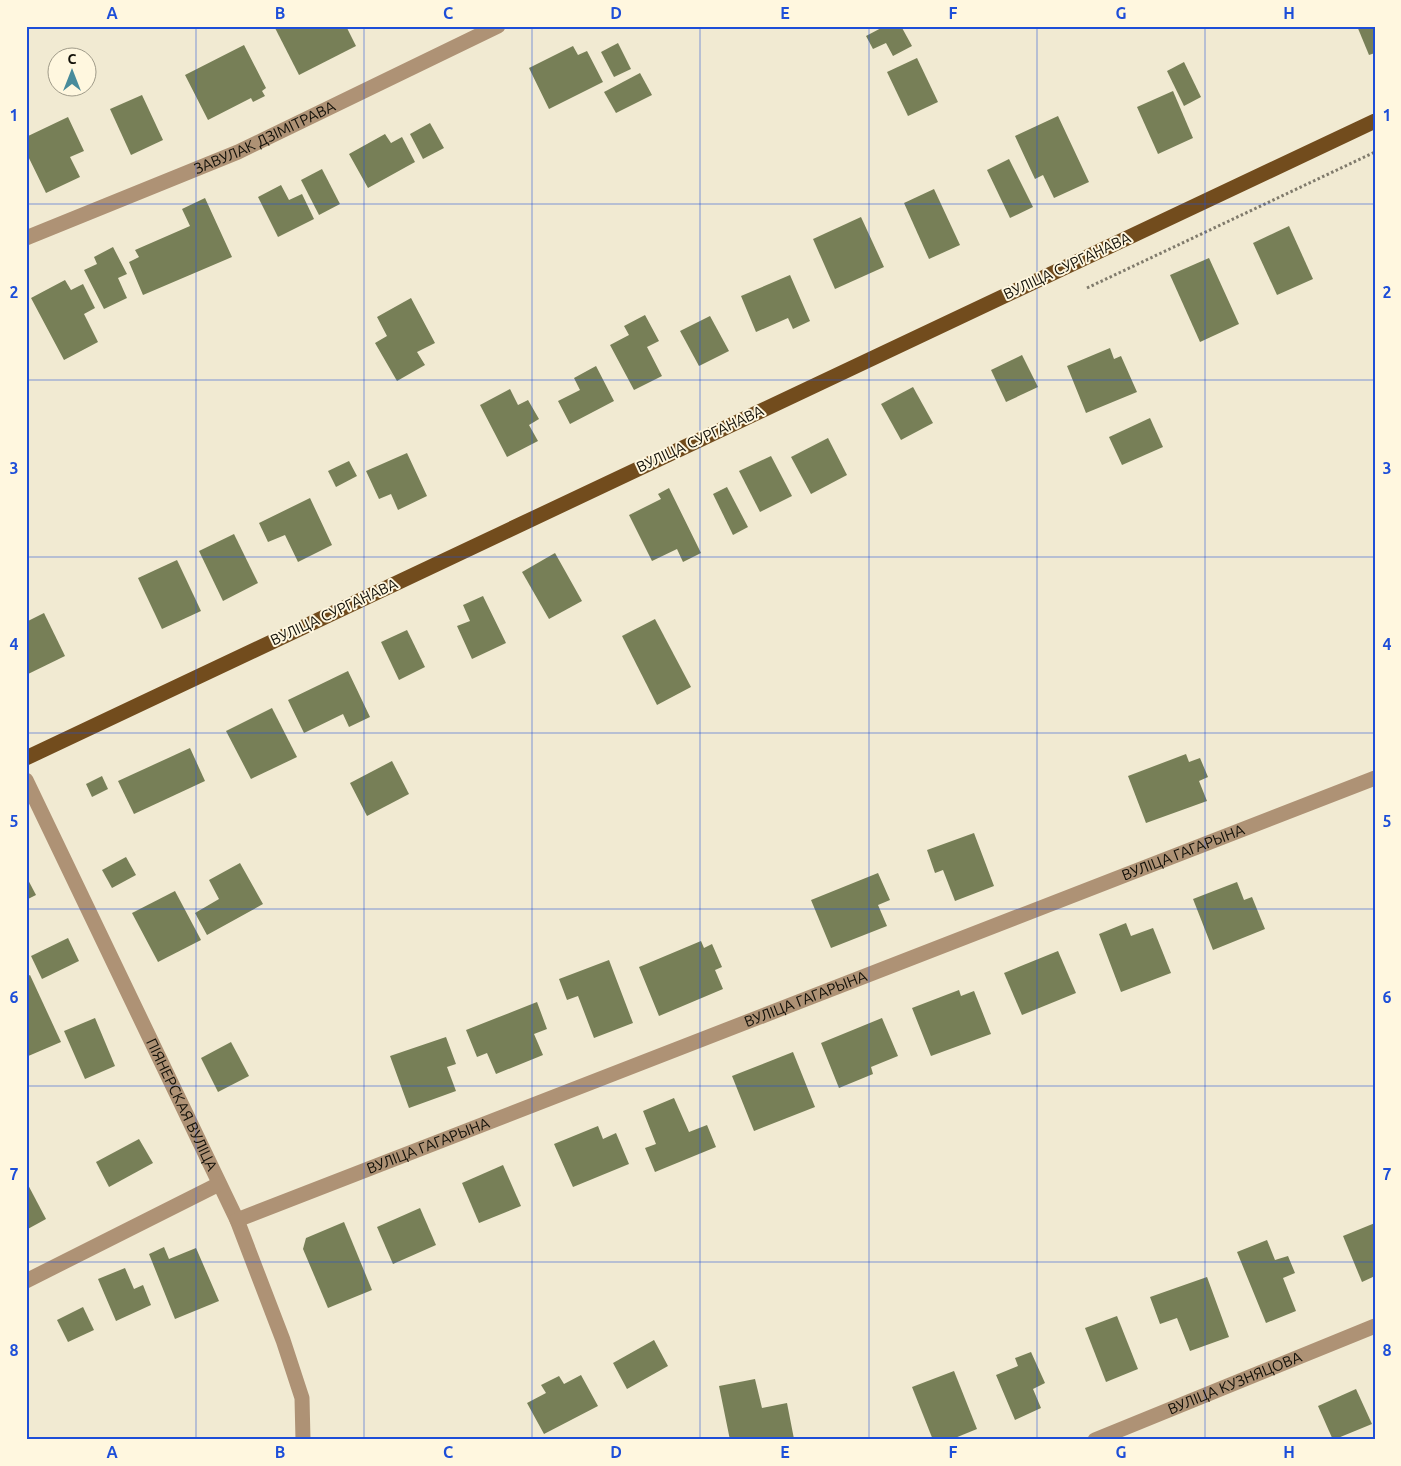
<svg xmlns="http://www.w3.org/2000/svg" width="1401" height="1466" viewBox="0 0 1401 1466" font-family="Ubuntu,sans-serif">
  <rect width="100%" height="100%" fill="#f1ead2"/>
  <!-- building -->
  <g fill="#777f57">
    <polygon points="274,26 346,26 356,46 299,75"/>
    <polygon points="885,26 901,26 912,46 893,56 886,43 873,49 866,36"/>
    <polygon points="1357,26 1375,26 1375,53 1369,55"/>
    <polygon points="618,43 631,69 614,77 601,52"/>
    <polygon points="244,45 266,88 262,91 265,96 253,102 251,98 208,120 185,75"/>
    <polygon points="573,46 578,55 587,51 603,82 549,109 529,68"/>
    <polygon points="917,58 938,102 908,116 887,72"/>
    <polygon points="1184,62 1201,97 1184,106 1167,71"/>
    <polygon points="640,73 652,95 616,113 604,92"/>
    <polygon points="1173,91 1193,138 1158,154 1137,107"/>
    <polygon points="142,95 163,140 131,155 110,109"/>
    <polygon points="1058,116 1089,182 1054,198 1043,175 1035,179 1015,136"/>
    <polygon points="68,117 84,151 70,157 80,177 46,193 26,152 26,137"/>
    <polygon points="430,123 444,148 423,159 410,134"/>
    <polygon points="385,134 391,143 402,137 415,162 368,188 349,154"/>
    <polygon points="1009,159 1033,207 1010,218 987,170"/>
    <polygon points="322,169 340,204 319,215 301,180"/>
    <polygon points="281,185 289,200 302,194 314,219 278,237 258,197"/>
    <polygon points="934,189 960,245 929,259 904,203"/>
    <polygon points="205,198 232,257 143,295 129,262 139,257 135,250 190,226 182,209"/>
    <polygon points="861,217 884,267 835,289 813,239"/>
    <polygon points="1289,226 1313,279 1277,295 1253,243"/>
    <polygon points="113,247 127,274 118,278 127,298 104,309 84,270 97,264 94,257"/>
    <polygon points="1209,258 1239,324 1200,342 1170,275"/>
    <polygon points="790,275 810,321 793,329 788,318 756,332 741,296"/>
    <polygon points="65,280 71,290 83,284 95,308 84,314 98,342 64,360 31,298"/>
    <polygon points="411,298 435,343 417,352 425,365 397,381 375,343 387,336 377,317"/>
    <polygon points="645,315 659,341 647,347 662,376 634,390 610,345 629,335 624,326"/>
    <polygon points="710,316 729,351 699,366 680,331"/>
    <polygon points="1110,348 1114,359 1121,356 1137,392 1086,413 1067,366"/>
    <polygon points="1022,355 1038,387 1006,402 991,370"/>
    <polygon points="596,366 614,401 570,424 558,401 580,390 574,378"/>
    <polygon points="913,387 933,423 901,440 881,404"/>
    <polygon points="510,389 518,405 528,400 539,419 529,425 538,441 507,457 480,405"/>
    <polygon points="1150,418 1163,447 1122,465 1109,437"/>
    <polygon points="828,438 847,475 811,494 791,457"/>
    <polygon points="407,453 427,496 398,510 391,494 379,499 366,471"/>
    <polygon points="771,456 792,496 760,512 739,471"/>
    <polygon points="349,461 357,476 336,487 328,471"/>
    <polygon points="727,487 748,527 733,535 713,494"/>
    <polygon points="669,488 701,553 683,562 677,549 652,561 629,515 661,499 658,494"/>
    <polygon points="310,498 332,545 298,562 285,535 268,542 259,523"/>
    <polygon points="234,534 258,583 223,601 199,551"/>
    <polygon points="555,553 582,601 549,619 522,572"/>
    <polygon points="177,560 201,611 162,629 138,578"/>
    <polygon points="483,596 506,643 472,659 457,626 470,621 463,605"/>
    <polygon points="44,613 65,656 26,675 26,622"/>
    <polygon points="655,619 691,687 657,705 622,636"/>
    <polygon points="407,630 425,667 399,680 381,642"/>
    <polygon points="348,671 370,717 349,727 343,714 304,733 288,700"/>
    <polygon points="272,708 297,757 251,779 226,731"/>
    <polygon points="190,748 205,781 134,814 118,781"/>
    <polygon points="1186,754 1189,762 1200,758 1208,777 1199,781 1207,801 1146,823 1128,776"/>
    <polygon points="392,761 409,794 367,816 350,783"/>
    <polygon points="102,776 108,789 92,797 86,784"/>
    <polygon points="974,833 994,886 955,901 943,870 935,873 927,850"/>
    <polygon points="126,857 136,875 112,888 102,870"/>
    <polygon points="240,863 263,904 207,935 195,913 219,899 209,880"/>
    <polygon points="878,873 890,900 878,905 887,926 831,948 811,900"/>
    <polygon points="26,876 36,895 26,900"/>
    <polygon points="1237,882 1244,900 1252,897 1265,929 1213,950 1193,899"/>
    <polygon points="175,891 201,940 158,962 132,913"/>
    <polygon points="1126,923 1131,936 1153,928 1171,973 1121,992 1099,934"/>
    <polygon points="68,938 79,961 42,979 31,956"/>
    <polygon points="701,941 704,948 712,944 722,967 715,970 723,989 659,1016 639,967"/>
    <polygon points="1058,951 1076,993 1022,1015 1004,973"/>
    <polygon points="609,960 633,1023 594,1038 578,996 567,1000 559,979"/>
    <polygon points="30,975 61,1042 26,1057 26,977"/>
    <polygon points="959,990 961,996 974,991 991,1034 931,1056 912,1008"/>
    <polygon points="537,1002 547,1029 534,1034 543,1055 496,1074 487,1053 477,1057 466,1030"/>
    <polygon points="95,1018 115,1066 85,1079 64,1031"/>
    <polygon points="882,1018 898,1056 871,1067 873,1074 839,1088 821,1043"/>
    <polygon points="446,1037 456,1064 447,1067 456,1091 409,1108 390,1056"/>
    <polygon points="231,1042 249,1076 218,1092 201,1058"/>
    <polygon points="793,1052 815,1107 754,1131 732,1076"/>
    <polygon points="674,1098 689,1132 707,1125 716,1147 655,1172 645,1148 656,1144 643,1111"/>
    <polygon points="598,1126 603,1139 616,1133 629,1164 573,1187 554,1144"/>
    <polygon points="139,1139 153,1163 109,1187 96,1162"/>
    <polygon points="503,1165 521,1206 479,1223 462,1183"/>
    <polygon points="26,1181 46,1219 26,1230"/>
    <polygon points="420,1208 436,1245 393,1264 377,1227"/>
    <polygon points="344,1222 372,1290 328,1308 303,1249 306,1238"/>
    <polygon points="1375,1223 1375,1276 1362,1282 1343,1236"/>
    <polygon points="1267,1240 1275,1260 1288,1256 1295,1273 1283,1278 1296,1311 1266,1323 1237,1252"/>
    <polygon points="164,1247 169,1259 196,1248 219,1301 175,1319 149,1254"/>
    <polygon points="125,1268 134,1289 143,1285 151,1305 116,1321 98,1279"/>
    <polygon points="1207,1277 1229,1337 1190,1351 1177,1318 1160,1324 1150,1297"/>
    <polygon points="83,1307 94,1330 68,1342 57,1320"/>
    <polygon points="1117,1316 1138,1369 1106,1382 1085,1328"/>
    <polygon points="654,1340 668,1366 627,1389 613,1363"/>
    <polygon points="1031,1352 1045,1383 1033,1389 1041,1408 1015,1420 996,1375 1018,1366 1015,1358"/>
    <polygon points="954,1371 977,1429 950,1440 933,1440 912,1387"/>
    <polygon points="581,1375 598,1406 544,1434 527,1403 546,1393 541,1385 559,1376 564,1384"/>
    <polygon points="755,1379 762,1408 787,1403 794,1439 730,1440 719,1386"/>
    <polygon points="1356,1389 1372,1424 1333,1440 1318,1406"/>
  </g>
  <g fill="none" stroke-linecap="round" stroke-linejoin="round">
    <!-- path -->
    <polyline stroke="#807b6c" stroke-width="3" stroke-dasharray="2.5 2.5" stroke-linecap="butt" points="1087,288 1375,152"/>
    <!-- minor -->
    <g stroke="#ae9275" stroke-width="15">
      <path id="s1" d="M26 238 238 152 498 26"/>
      <path id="s2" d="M26 780 237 1220 283 1340 302 1398 303 1440"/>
      <path id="s3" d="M237 1220 1375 778"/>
      <polyline points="26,1281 219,1184"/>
      <path id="s4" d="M1095 1440 1375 1326"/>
    </g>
    <!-- major -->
    <polyline stroke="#724c1d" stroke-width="15" points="26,758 1375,121"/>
  </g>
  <!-- grid -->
  <path fill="none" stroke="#1d4ed8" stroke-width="1" stroke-opacity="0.55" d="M196 26V1440M364 26V1440M532 26V1440M700 26V1440M869 26V1440M1037 26V1440M1205 26V1440M26 204H1375M26 380H1375M26 557H1375M26 733H1375M26 909H1375M26 1086H1375M26 1262H1375"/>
  <g text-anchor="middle" stroke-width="4" stroke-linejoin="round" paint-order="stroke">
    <!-- street labels -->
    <g font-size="15" fill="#121008" stroke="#fff7df">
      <text dy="5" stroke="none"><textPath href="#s1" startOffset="259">ЗАВУЛАК ДЗІМІТРАВА</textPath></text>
      <text transform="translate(1067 266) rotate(-25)" y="5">ВУЛІЦА СУРГАНАВА</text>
      <text transform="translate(700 439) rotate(-25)" y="5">ВУЛІЦА СУРГАНАВА</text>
      <text transform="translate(334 612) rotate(-25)" y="5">ВУЛІЦА СУРГАНАВА</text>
      <text dy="5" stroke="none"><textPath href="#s3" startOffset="1015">ВУЛІЦА ГАГАРЫНА</textPath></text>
      <text dy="5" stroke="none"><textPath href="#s3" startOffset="610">ВУЛІЦА ГАГАРЫНА</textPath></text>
      <text dy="5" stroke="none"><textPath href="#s2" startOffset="360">ПІЯНЕРСКАЯ ВУЛІЦА</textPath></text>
      <text dy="5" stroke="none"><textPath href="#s3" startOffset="205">ВУЛІЦА ГАГАРЫНА</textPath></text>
      <text dy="5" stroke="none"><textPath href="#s4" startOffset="151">ВУЛІЦА КУЗНЯЦОВА</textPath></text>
    </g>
  </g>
  <!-- border -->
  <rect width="1401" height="1466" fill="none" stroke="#fff7df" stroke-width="55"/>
  <!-- north arrow -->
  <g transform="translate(72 72)"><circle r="24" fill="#fff7df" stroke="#a09b89"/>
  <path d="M0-4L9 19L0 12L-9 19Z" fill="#488b9b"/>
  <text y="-8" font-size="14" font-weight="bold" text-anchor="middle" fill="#121008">С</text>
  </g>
  <rect x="28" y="28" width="1346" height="1410" fill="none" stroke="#1d4ed8" stroke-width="2"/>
  <g font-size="16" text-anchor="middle" font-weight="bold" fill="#1d4ed8">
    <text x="112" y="19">A</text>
    <text x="280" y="19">B</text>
    <text x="448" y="19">C</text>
    <text x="616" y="19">D</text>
    <text x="785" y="19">E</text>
    <text x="953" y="19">F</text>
    <text x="1121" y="19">G</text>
    <text x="1289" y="19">H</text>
    <text x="14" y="121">1</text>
    <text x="1387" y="121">1</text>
    <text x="14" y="298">2</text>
    <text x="1387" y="298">2</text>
    <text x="14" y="474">3</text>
    <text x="1387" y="474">3</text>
    <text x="14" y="650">4</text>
    <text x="1387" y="650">4</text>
    <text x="14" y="827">5</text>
    <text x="1387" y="827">5</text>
    <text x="14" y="1003">6</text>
    <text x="1387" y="1003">6</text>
    <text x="14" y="1180">7</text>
    <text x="1387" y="1180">7</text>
    <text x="14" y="1356">8</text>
    <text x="1387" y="1356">8</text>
    <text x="112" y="1458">A</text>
    <text x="280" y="1458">B</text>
    <text x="448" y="1458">C</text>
    <text x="616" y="1458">D</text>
    <text x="785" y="1458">E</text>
    <text x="953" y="1458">F</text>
    <text x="1121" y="1458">G</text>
    <text x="1289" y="1458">H</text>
  </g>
</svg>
